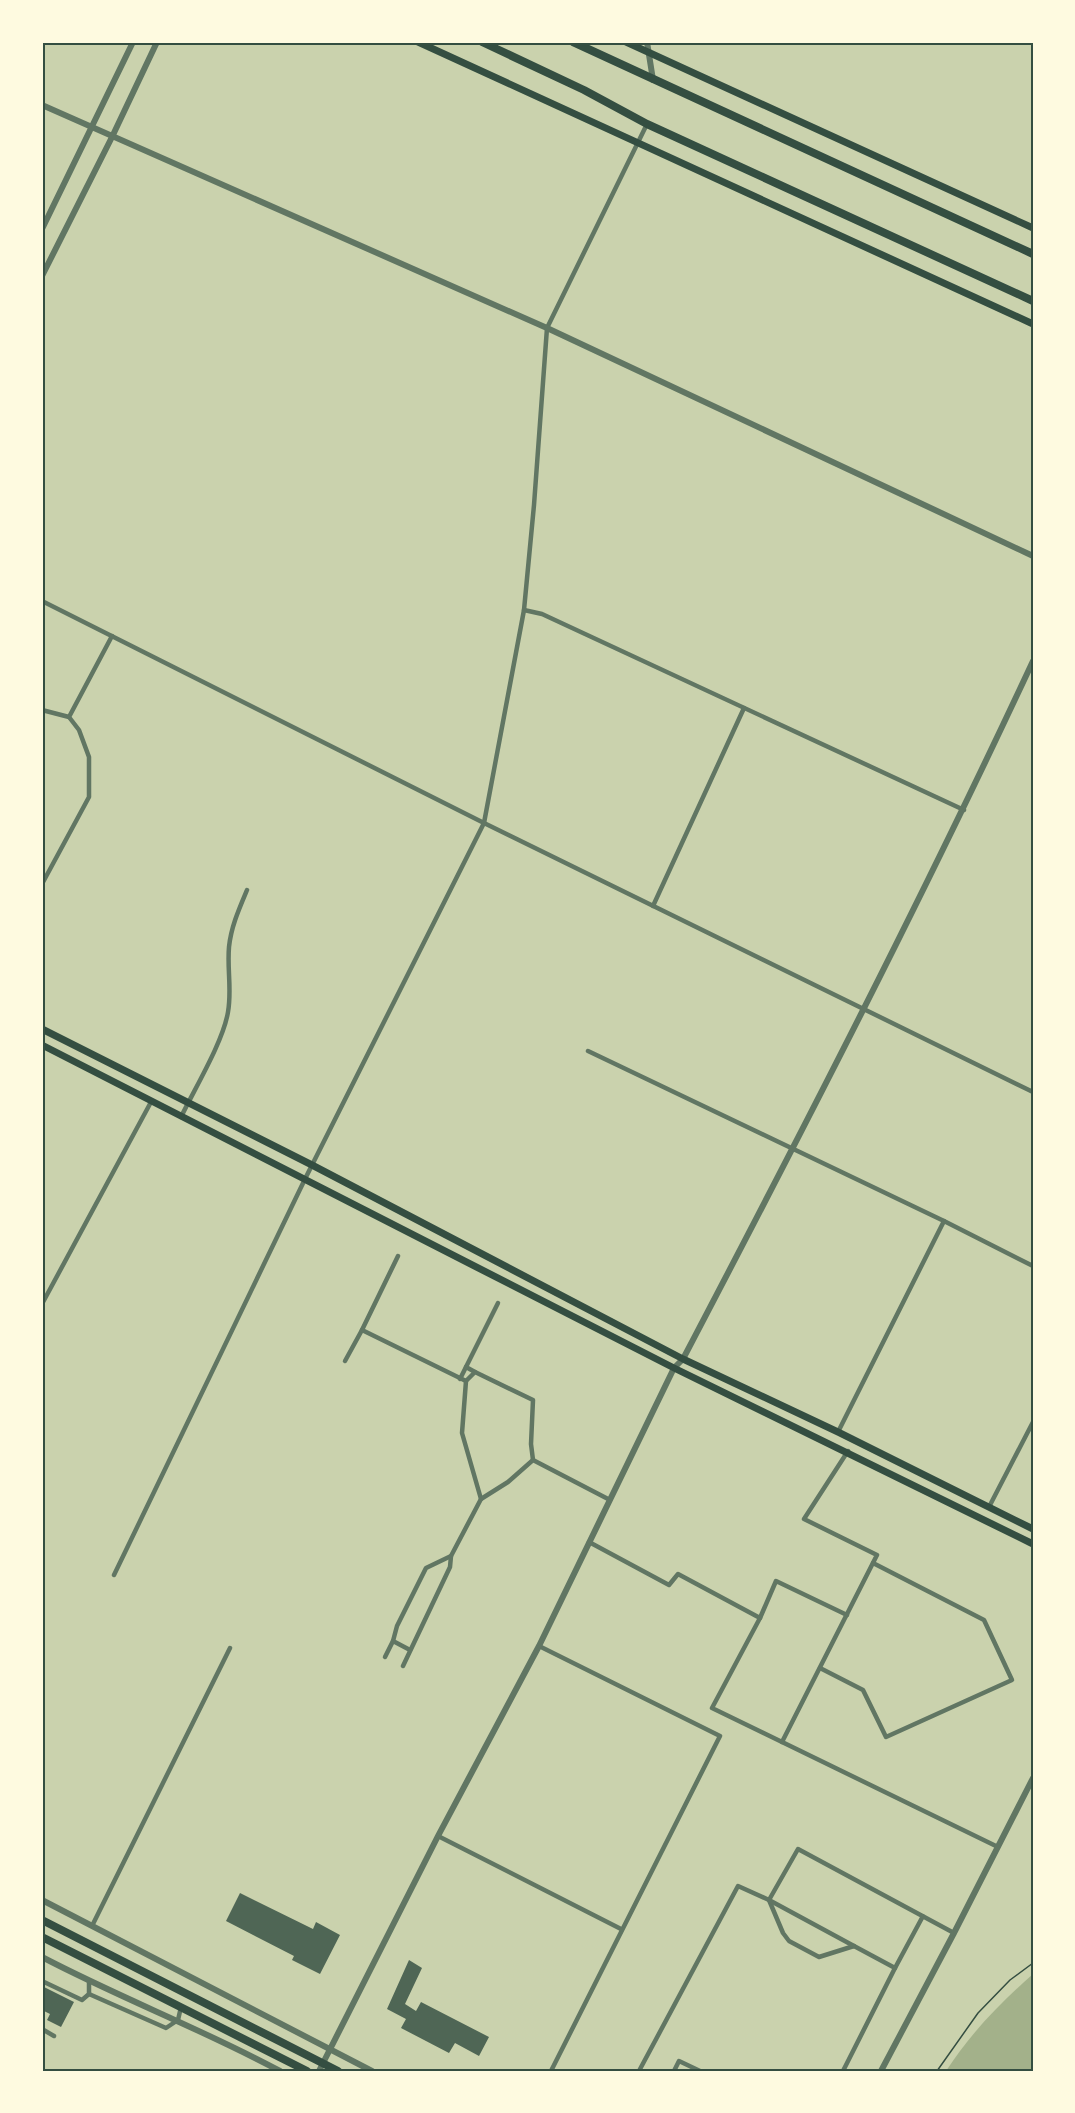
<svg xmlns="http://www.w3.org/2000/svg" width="1075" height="2113" viewBox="0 0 1075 2113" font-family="Commissioner,sans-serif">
  <rect width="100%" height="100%" fill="#e9edc9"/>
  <!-- green -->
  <rect fill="#cad2ad" x="42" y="42" width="991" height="2029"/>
  <!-- water -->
  <path fill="#a3b18a" d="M1033 1974V2071H946C971 2033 999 2004 1033 1974Z"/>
  <!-- building -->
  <g fill="#4f6655">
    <polygon points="240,1893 313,1929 316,1922 340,1935 320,1974 292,1960 294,1956 226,1921"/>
    <polygon points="409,1960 422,1968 405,2004 416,2011 421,2002 489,2037 479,2056 455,2043 449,2053 401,2028 406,2019 387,2009"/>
    <polygon points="42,1986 74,2002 61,2027 47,2020 50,2014 42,2010"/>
  </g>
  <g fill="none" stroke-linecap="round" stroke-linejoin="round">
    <!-- path -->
    <polyline stroke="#344e41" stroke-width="1.5" points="937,2071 978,2013 1010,1980 1033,1963"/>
    <!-- minor -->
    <g stroke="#617663" stroke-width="4.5">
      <polyline points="42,601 484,823 1033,1092"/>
      <polyline points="524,610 542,614 964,810"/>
      <polyline points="42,710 69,717"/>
      <polyline points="42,884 89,797 89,757 79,730 69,717 112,636"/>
      <polyline points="653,906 744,708"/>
      <polyline points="588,1051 944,1221 1033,1266"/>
      <path d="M181 1117C195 1088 223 1042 228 1012 232 990 227 969 229 947 231 927 239 909 247 890"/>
      <polyline points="398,1256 362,1330 466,1381"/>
      <polyline points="42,1304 151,1102"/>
      <polyline points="345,1361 362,1330"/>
      <polyline points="466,1367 498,1303"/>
      <polyline points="460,1379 466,1367 475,1372"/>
      <polyline points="838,1432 944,1221"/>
      <polyline points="481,1499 462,1433 466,1381 475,1372 533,1400 531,1444 533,1460"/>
      <polyline points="989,1507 1033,1422"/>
      <polyline points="589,1542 669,1585 678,1574 760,1618 712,1708 998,1847"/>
      <polyline points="114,1575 305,1179 484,823 524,610 534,505 547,328 647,124"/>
      <polyline points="760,1618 776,1581 847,1615"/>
      <polyline points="393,1641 410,1650"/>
      <polyline points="539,1646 720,1736 551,2071"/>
      <polyline points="385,1657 393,1641 397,1626 426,1568 451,1556"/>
      <polyline points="403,1666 450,1567 451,1556 481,1499 508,1482 533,1460 610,1500"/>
      <polyline points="820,1668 863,1690 886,1737 1012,1680 984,1620 873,1563"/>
      <polyline points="782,1742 877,1555 804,1519 848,1451"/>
      <polyline points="438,1836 621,1929"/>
      <polyline points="923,1916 895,1968 854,1946 819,1957 789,1941 783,1933 769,1900 798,1849 954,1933"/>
      <polyline points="92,1926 230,1648"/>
      <polyline points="42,1981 82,2000 89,1994 89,1981"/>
      <polyline points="89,1994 166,2028 178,2020 181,2007"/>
      <polyline points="42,2029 54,2036"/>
      <polyline points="639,2071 738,1886 769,1900 854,1946"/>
      <polyline points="674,2071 679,2061 700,2071"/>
      <polyline points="843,2071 895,1968"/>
    </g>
    <!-- tertiary -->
    <g stroke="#617663" stroke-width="6">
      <polyline points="647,42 653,80"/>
      <polyline points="42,105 547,328 1033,556"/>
      <polyline points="42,229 133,42"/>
      <polyline points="42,276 112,137 157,42"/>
      <polyline points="42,1900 372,2071"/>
      <path d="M42 1957C120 1998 202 2029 280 2071"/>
      <path d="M319 2071 438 1836 539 1646 674 1368 683 1359C804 1128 923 897 1033 661"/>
      <polyline points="881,2071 954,1933 1033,1778"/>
    </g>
    <!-- secondary -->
    <g stroke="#344e41" stroke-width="7">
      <polyline points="418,42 1033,324"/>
      <polyline points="626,42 1033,228"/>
      <polyline points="42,1029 312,1165 683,1359 838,1432 1033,1529"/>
      <polyline points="42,1045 674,1368 1033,1544"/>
    </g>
    <!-- primary -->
    <g stroke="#344e41" stroke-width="8">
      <polyline points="482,42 584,90 647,124 1033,301"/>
      <polyline points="573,42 1033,254"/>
      <polyline points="42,1920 338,2071"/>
      <polyline points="42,1937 307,2071"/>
    </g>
  </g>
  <!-- border -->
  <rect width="1075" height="2113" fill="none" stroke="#fefae0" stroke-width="87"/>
  <rect x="44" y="44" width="988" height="2026" fill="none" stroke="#344e41" stroke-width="2"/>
</svg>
